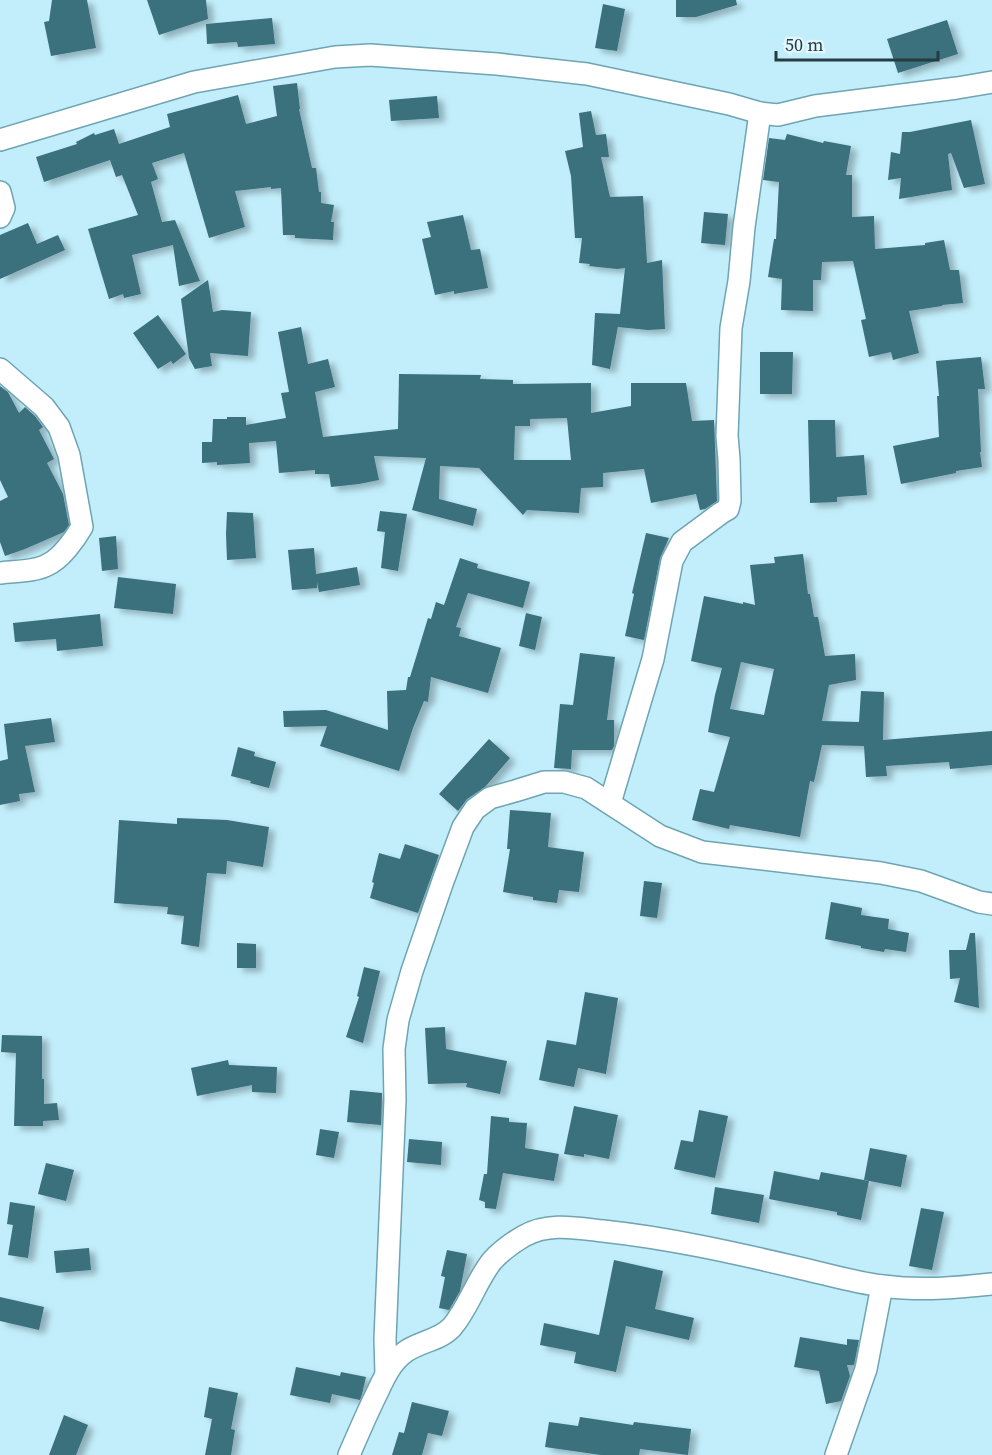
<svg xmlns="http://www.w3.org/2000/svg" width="992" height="1455" viewBox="0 0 992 1455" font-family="'Source Serif 4',serif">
  <defs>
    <filter id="shadow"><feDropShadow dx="6" dy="4" stdDeviation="3" flood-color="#0004"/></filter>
  </defs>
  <rect width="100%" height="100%" fill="#c2eefb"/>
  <!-- building -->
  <g fill="#3a6f7d" fill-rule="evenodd" filter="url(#shadow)">
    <polygon points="52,0 87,0 96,48 51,56 44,22 49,21"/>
    <polygon points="147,0 206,0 208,19 159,35"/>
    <polygon points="676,0 736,0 737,5 696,17 676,17"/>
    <polygon points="603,4 625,9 617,51 595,48"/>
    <polygon points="272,18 275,44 238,47 237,42 207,44 206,24"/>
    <polygon points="947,20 958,54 898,73 887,39"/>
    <polygon points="297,83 300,109 299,109 312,168 316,168 319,192 321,192 321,203 334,205 331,222 334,222 333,240 295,238 295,235 283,235 281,188 271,189 271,187 235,191 245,227 209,238 184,153 152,163 158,179 151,182 162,222 175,220 200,281 179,286 173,245 132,255 141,294 124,298 123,294 109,299 88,229 138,215 122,175 116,177 110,160 44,182 36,157 77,144 76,142 94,133 95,135 114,129 119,144 170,127 167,114 238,95 246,124 277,116 273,86"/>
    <polygon points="437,96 439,118 391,121 389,100"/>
    <polygon points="591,111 596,135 606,134 609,157 601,157 610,197 643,196 647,263 662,260 665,329 648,330 618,327 619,321 610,369 592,365 595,313 620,314 625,268 617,269 589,266 590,264 579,263 582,238 575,238 571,176 565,151 583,147 579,113"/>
    <polygon points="971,120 985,184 964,188 951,153 948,154 952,190 899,199 901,178 888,180 891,152 900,154 902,132 910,132"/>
    <polygon points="787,134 823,143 824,141 851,146 846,175 852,175 852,217 874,216 875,249 925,245 925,243 944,240 950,270 959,270 963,303 942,305 942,306 909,311 919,353 893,360 891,352 869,357 861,320 866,319 853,261 822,262 821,280 813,280 813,311 781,310 782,279 768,277 774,239 776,239 779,182 763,180 769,138 785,140"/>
    <polygon points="704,212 728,214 725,245 701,243"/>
    <polygon points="463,215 471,250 480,249 488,288 454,294 454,291 435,295 422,239 431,237 427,222"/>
    <polygon points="28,223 37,244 58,235 65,250 0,279 0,235"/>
    <polygon points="208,280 213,312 222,310 251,312 248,356 210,353 212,366 195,369 189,358 181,299"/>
    <polygon points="158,315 186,354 173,364 171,361 158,369 133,333"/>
    <path d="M301 327 308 364 328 359 335 387 315 392 323 437 398 429 399 374 481 375 480 379 513 380V384L591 383V413L631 406V383H686L692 421 714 420 717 501 705 509 700 510 696 494 651 503 644 469 603 473V487L581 488 579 513 527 510 523 515 479 468 440 466 439 499 477 509 473 526 412 510 426 458 374 456 379 480 359 484 331 487 329 474H315V470L279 473 276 441 249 443 250 463 217 465V462L202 463V442H212L213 419H227V417H246V425L286 418 281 393 289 392 278 332ZM567 418 571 460H514L515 426H530V419Z"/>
    <polygon points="760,352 793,352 792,394 760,394"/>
    <polygon points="981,357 985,389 978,389 981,452 980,452 982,467 956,471 956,473 901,484 893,446 939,437 937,396 939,396 936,361"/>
    <polygon points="0,386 8,392 19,413 25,407 35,416 43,427 39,430 54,459 47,463 63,494 69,525 64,532 25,549 5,556 0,542 0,501 8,497 0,480"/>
    <polygon points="808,420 835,420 836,457 864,455 867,495 837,497 837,502 810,503"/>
    <polygon points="380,511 407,514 398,571 381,568 385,532 377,531"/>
    <polygon points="227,512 253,513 256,558 227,560 226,534"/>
    <polygon points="646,533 669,538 660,558 644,640 625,636 634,594 632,593"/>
    <polygon points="116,536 118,569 102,571 99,538"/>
    <polygon points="314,548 316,574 357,567 360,585 319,592 317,582 317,588 292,590 288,550"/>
    <path d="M803 554 808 594H810L814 617H818L825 656 855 654 856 680 829 685 822 721 859 722 861 691 884 692 883 740 992 731V765L950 769 949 762 886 766 887 776 866 777 864 746 822 745 814 782 810 781 800 837 730 825 729 829 692 820 700 789 714 792 730 737 708 732 715 695 722 668 691 661 704 596 743 604V602L755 605 750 565 775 563 774 557ZM741 662 774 669 764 715 730 709Z"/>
    <polygon points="460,558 478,564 477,568 530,582 523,608 468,593 456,627 461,628 459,636 501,648 488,693 431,677 428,702 424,701 413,728 399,771 320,746 327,726 284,727 283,711 326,710 388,730 387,691 406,690 408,677 410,677 428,618 431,619 436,602 444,605"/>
    <polygon points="118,577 176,584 173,614 114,608"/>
    <polygon points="526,613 542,617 535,650 519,646"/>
    <polygon points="100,614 103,646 57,651 56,639 15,642 13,623"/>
    <polygon points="580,653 615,657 607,720 614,720 614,746 612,750 572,750 571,769 554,768 560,704 573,705"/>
    <polygon points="51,718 55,742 25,746 35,792 19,794 20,801 0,805 0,761 8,759 4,724"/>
    <polygon points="489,739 510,758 485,787 467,799 458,811 439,794"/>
    <polygon points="238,747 255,752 254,756 276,762 269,788 250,783 251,781 231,776"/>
    <polygon points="510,810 551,813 548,847 584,852 579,892 559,890 557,903 533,900 533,897 503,892 510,849 507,849"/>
    <polygon points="177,818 227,820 269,827 263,867 227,861 226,874 207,873 199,947 181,944 184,916 167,914 168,907 114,903 119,820 177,824"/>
    <polygon points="405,844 439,855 418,913 370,898 374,883 372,882 379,853 400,859"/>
    <polygon points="644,881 662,883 657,918 640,916"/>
    <polygon points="831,902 862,908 861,915 889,919 888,929 909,933 906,952 885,949 884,952 861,948 861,946 825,939"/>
    <polygon points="970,933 975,933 979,1008 954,1002 960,978 950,979 949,950 966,950"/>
    <polygon points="237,943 256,944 256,968 237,968"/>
    <polygon points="364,967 380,971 363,1043 346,1037 359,997 357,996"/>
    <polygon points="585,992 618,998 606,1074 578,1068 574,1087 539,1080 547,1040 576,1045"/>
    <polygon points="445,1027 446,1049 507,1061 500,1094 466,1087 467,1083 428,1084 425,1028"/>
    <polygon points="2,1035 42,1036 42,1079 44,1079 44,1104 57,1103 59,1120 43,1121 43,1126 14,1126 16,1053 1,1052"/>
    <polygon points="228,1060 229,1065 277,1067 276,1093 252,1092 252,1085 197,1096 191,1068"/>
    <polygon points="350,1090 382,1093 381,1125 347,1122"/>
    <polygon points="574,1106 618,1115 609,1159 584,1154 584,1157 564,1154"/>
    <polygon points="699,1110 728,1116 715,1178 674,1169 681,1140 693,1142"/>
    <polygon points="491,1116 509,1118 509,1122 527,1123 525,1148 559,1154 554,1181 503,1173 496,1209 485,1208 485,1202 479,1200 484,1174 487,1174"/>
    <polygon points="320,1129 339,1132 334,1158 316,1155"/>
    <polygon points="409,1139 442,1142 441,1165 407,1162"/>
    <polygon points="870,1148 907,1155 901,1187 864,1180"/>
    <polygon points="46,1163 74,1170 66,1201 38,1194"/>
    <polygon points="774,1171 819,1180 821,1172 869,1181 861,1220 837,1215 837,1212 769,1199"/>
    <polygon points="715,1187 764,1195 759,1223 711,1214"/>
    <polygon points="10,1202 35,1206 28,1258 8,1255 13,1225 7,1224"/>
    <polygon points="921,1208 944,1212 932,1270 909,1266"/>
    <polygon points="89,1248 91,1270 56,1273 54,1251"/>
    <polygon points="447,1250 467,1254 460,1291 449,1310 439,1308 445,1277 441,1276"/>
    <polygon points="614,1260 663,1271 655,1309 694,1318 689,1340 626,1326 616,1372 574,1363 576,1352 540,1345 544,1323 599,1335"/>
    <polygon points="0,1297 44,1307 39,1330 0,1321"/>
    <polygon points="800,1337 847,1345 847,1339 859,1340 854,1365 847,1365 850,1376 841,1401 826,1404 819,1371 794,1367"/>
    <polygon points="296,1367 340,1376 341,1372 366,1377 362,1394 360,1400 332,1394 330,1403 290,1395"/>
    <polygon points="209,1387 238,1393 231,1429 235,1430 231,1455 205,1455 212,1419 204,1417"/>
    <polygon points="412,1402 449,1411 442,1436 428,1433 422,1455 392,1455 399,1432 404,1433"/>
    <polygon points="64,1415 88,1425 76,1455 49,1455"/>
    <polygon points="580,1417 633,1425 634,1422 691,1429 688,1455 640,1449 639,1455 601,1455 545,1447 549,1422 578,1426"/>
  </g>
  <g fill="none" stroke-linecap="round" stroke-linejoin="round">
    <!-- minor casing -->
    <g stroke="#6ea4b3" stroke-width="24">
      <g id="minor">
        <polyline points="0,140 194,82 335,57 370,55 497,64 587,74 729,104 760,113 778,115 815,106 957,88 992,82"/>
        <polyline points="0,192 4,208 0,217"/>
        <path d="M0 369 44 407 59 427 69 455 82 527C75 539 61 559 47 565 34 572 15 571 0 573"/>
        <polyline points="610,803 653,659 672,561 682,542 721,513 728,509 730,501 729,459 727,436 731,328 739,281 744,227 760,113"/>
        <polyline points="386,1374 385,1339 395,1100 394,1049 398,1020 412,971 443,881 463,827 475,809 490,798 515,791 544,782 564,782 586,788 660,836 702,852 881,873 921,881 979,902 992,904"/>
        <path d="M349 1455C358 1434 367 1413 377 1393 384 1378 391 1362 405 1352 420 1341 439 1341 452 1327 469 1307 476 1281 492 1261 501 1251 512 1243 524 1236 548 1222 577 1228 603 1231 668 1238 731 1252 795 1267 823 1273 855 1283 883 1286 920 1291 956 1288 992 1284"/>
        <polyline points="836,1455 866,1369 882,1286"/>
      </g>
    </g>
    <!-- minor -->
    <use href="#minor" stroke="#fff" stroke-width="21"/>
  </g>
  <!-- scale -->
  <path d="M776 51v9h162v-9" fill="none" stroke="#253c42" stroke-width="3"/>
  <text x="785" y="51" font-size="18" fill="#253c42" stroke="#e1f7fd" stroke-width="4.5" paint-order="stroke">50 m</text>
</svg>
